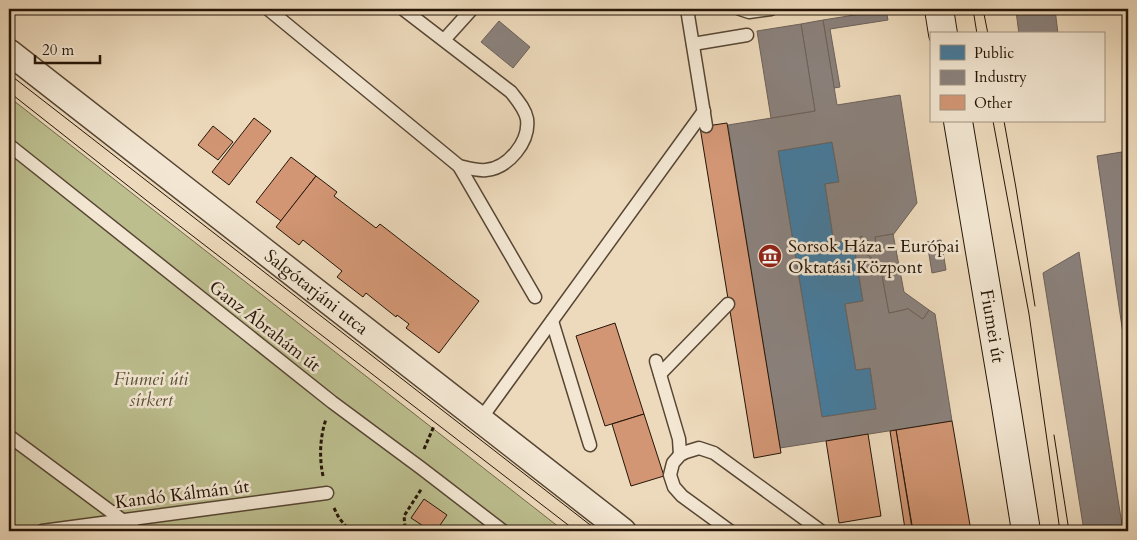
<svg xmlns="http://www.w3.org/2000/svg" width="1137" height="540" viewBox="0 0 1137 540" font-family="Cardo,serif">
  <rect width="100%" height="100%" fill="#eddabc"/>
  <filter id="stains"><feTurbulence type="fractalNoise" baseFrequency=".004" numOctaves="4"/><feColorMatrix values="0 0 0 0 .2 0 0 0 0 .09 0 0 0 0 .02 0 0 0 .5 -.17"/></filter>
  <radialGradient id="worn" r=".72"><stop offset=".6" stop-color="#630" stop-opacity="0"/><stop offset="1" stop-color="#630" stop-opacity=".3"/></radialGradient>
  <!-- green -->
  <polygon fill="#bcbe8e" stroke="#706a4a" points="9,97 564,531 9,531"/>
  <!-- public -->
  <polygon fill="#457b9d" stroke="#3b5c70" points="832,142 839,182 825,184 834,243 853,239 863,301 845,304 856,370 870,368 876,409 822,417 778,151"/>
  <!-- industry -->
  <g fill="#8a817c" stroke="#6c6159" fill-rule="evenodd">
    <polygon points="1032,9 1055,9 1058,34 1019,34 1016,11"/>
    <polygon points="886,10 888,20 830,29 840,87 834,88 823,20"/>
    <path d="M823 20 837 105 900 95 917 203 893 235V234L875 237 877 247 861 236 854 245 880 264 889 313 907 309V308L923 319 929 310 935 314 952 421 780 448 728 125 815 111 801 24ZM832 142 839 182 825 184 834 243 853 239 863 301 845 304 856 370 870 368 876 409 822 417 778 151Z"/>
    <polygon points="499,21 530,47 513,68 481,42"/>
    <polygon points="801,24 815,111 771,118 757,31"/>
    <polygon points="1128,151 1128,368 1097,156"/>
    <polygon points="893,234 904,292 929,310 923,319 907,308 907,309 889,313 880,264 854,245 861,236 877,247 875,237"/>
    <polygon points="941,240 946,270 932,273 927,242"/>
    <polygon points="1079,252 1114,474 1123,531 1084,531 1043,273"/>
  </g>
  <!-- building -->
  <g fill="#d29674" stroke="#251507">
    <polygon points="254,118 271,131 229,185 212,172"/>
    <polygon points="727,123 781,453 754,458 700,127"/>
    <polygon points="213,126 233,142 218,160 198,145"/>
    <polygon points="291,157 316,176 281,221 256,202"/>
    <polygon points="316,176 337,192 334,196 376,228 380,224 479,301 439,353 406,328 409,324 397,315 396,317 366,293 363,297 337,277 342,271 303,240 299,245 276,227"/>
    <polygon points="615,323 644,414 605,426 576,336"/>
    <polygon points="644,414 664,476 631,486 612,424"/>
    <polygon points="952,421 971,531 913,531 896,430"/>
    <polygon points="896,430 912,528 905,529 890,431"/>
    <polygon points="868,434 881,516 839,523 826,441"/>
    <polygon points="424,499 447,515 436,531 431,531 411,518"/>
  </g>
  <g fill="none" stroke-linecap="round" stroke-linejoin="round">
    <!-- service casing -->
    <g stroke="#574634" stroke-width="15">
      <g id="service">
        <path d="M268 9 459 166C468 168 477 171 486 170 508 168 530 142 527 119 525 109 518 101 511 92L403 9"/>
        <polyline points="687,9 706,126"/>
        <polyline points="740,9 749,12 771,9"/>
        <polyline points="444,40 472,9"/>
        <polyline points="693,44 747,35"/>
        <polyline points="9,145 332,402 421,468 503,531"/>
        <polyline points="459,166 535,297"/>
        <polyline points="552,321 590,445"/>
        <polyline points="656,361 679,439 680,455"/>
        <polyline points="660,374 728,304"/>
        <polyline points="480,420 704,111"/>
        <polyline points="9,436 137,531"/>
        <polyline points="42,531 327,493"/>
        <polyline points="730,531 682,496 674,487 670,475 673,463 680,455 686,452 699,448 714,453 821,531"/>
      </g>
    </g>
    <!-- minor casing -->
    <g stroke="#574634" stroke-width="28">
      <g id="minor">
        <path id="s1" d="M9 52 623 531"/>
      </g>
    </g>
    <!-- secondary casing -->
    <g stroke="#251507" stroke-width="30">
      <g id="secondary">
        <polyline points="939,9 943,34"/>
        <path id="s2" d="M958 121 1006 406 1026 531"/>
      </g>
    </g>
    <!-- path -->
    <g stroke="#251507" stroke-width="3" stroke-dasharray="4 2.5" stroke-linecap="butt">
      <polyline points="424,449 434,426"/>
      <path d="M323 476C319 457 320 437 326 419"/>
      <polyline points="334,508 339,518 350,531"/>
      <polyline points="411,531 405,527 404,516 422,488"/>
    </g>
    <!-- service -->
    <use href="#service" stroke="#f3e7d3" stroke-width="12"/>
    <!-- minor -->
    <use href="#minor" stroke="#f3e7d3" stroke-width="25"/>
    <!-- secondary -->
    <use href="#secondary" stroke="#f3e7d3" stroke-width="28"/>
    <!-- tram -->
    <g stroke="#251507" stroke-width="1">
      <polyline points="973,9 977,34"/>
      <polyline points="983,9 988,34"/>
      <polyline points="9,74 598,531"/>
      <polyline points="9,92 146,200 576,531"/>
      <polyline points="993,121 1029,314 1060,531"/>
      <polyline points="1004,121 1016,188 1035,306"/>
      <polyline points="1054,435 1069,531"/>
    </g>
  </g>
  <!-- icons -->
  <defs>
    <g id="museum-disc" transform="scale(1.25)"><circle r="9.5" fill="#8f2418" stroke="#f3e7d3"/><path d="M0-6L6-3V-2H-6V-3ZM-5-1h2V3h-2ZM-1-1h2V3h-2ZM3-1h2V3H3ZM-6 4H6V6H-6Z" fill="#fff"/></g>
  </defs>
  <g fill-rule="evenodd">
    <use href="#museum-disc" x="770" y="256"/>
  </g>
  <g text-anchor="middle" stroke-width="5" stroke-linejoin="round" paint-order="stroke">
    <!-- poi labels -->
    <g font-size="18" fill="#251507" stroke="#f3e7d3" text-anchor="start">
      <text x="788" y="252">Sorsok Háza - Európai<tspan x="788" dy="21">Oktatási Központ</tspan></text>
    </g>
    <!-- street labels -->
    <g font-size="18" fill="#251507" stroke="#f3e7d3">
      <text dy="6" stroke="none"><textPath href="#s1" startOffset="390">Salgótarjáni utca</textPath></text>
      <text transform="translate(265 326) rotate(38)" y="6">Ganz Ábrahám út</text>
      <text dy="6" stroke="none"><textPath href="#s2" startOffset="208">Fiumei út</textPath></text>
      <text transform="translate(182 494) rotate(-7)" y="6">Kandó Kálmán út</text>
    </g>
    <!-- park labels -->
    <g font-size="18" font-style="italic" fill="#5a5036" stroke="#f3e7d3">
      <text x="151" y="385">Fiumei úti<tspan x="151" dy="21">sírkert</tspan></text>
    </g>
  </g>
  <!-- margin -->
  <rect width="1137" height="540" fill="none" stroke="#eddabc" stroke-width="30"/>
  <rect x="10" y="10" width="1117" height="520" fill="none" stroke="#251507" stroke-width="2.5"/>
  <rect x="15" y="15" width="1107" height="510" fill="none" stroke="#251507"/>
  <!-- legend -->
  <rect x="930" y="32" width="175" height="90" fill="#f3e7d3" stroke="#a19381"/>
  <rect x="940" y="45" width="25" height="15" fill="#457b9d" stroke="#a19381"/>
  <text x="974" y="58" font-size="15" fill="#251507">Public</text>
  <rect x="940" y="70" width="25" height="15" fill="#8a817c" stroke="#a19381"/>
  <text x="974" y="82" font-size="15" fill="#251507">Industry</text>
  <rect x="940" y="95" width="25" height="15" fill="#d29674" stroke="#a19381"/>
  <text x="974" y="108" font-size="15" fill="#251507">Other</text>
  <!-- scale -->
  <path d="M35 55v8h65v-8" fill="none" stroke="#251507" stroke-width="2.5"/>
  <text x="42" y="55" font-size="15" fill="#251507" stroke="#f3e7d3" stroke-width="4" paint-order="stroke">20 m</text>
  <rect width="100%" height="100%" filter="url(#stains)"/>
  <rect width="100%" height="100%" fill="url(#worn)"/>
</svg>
